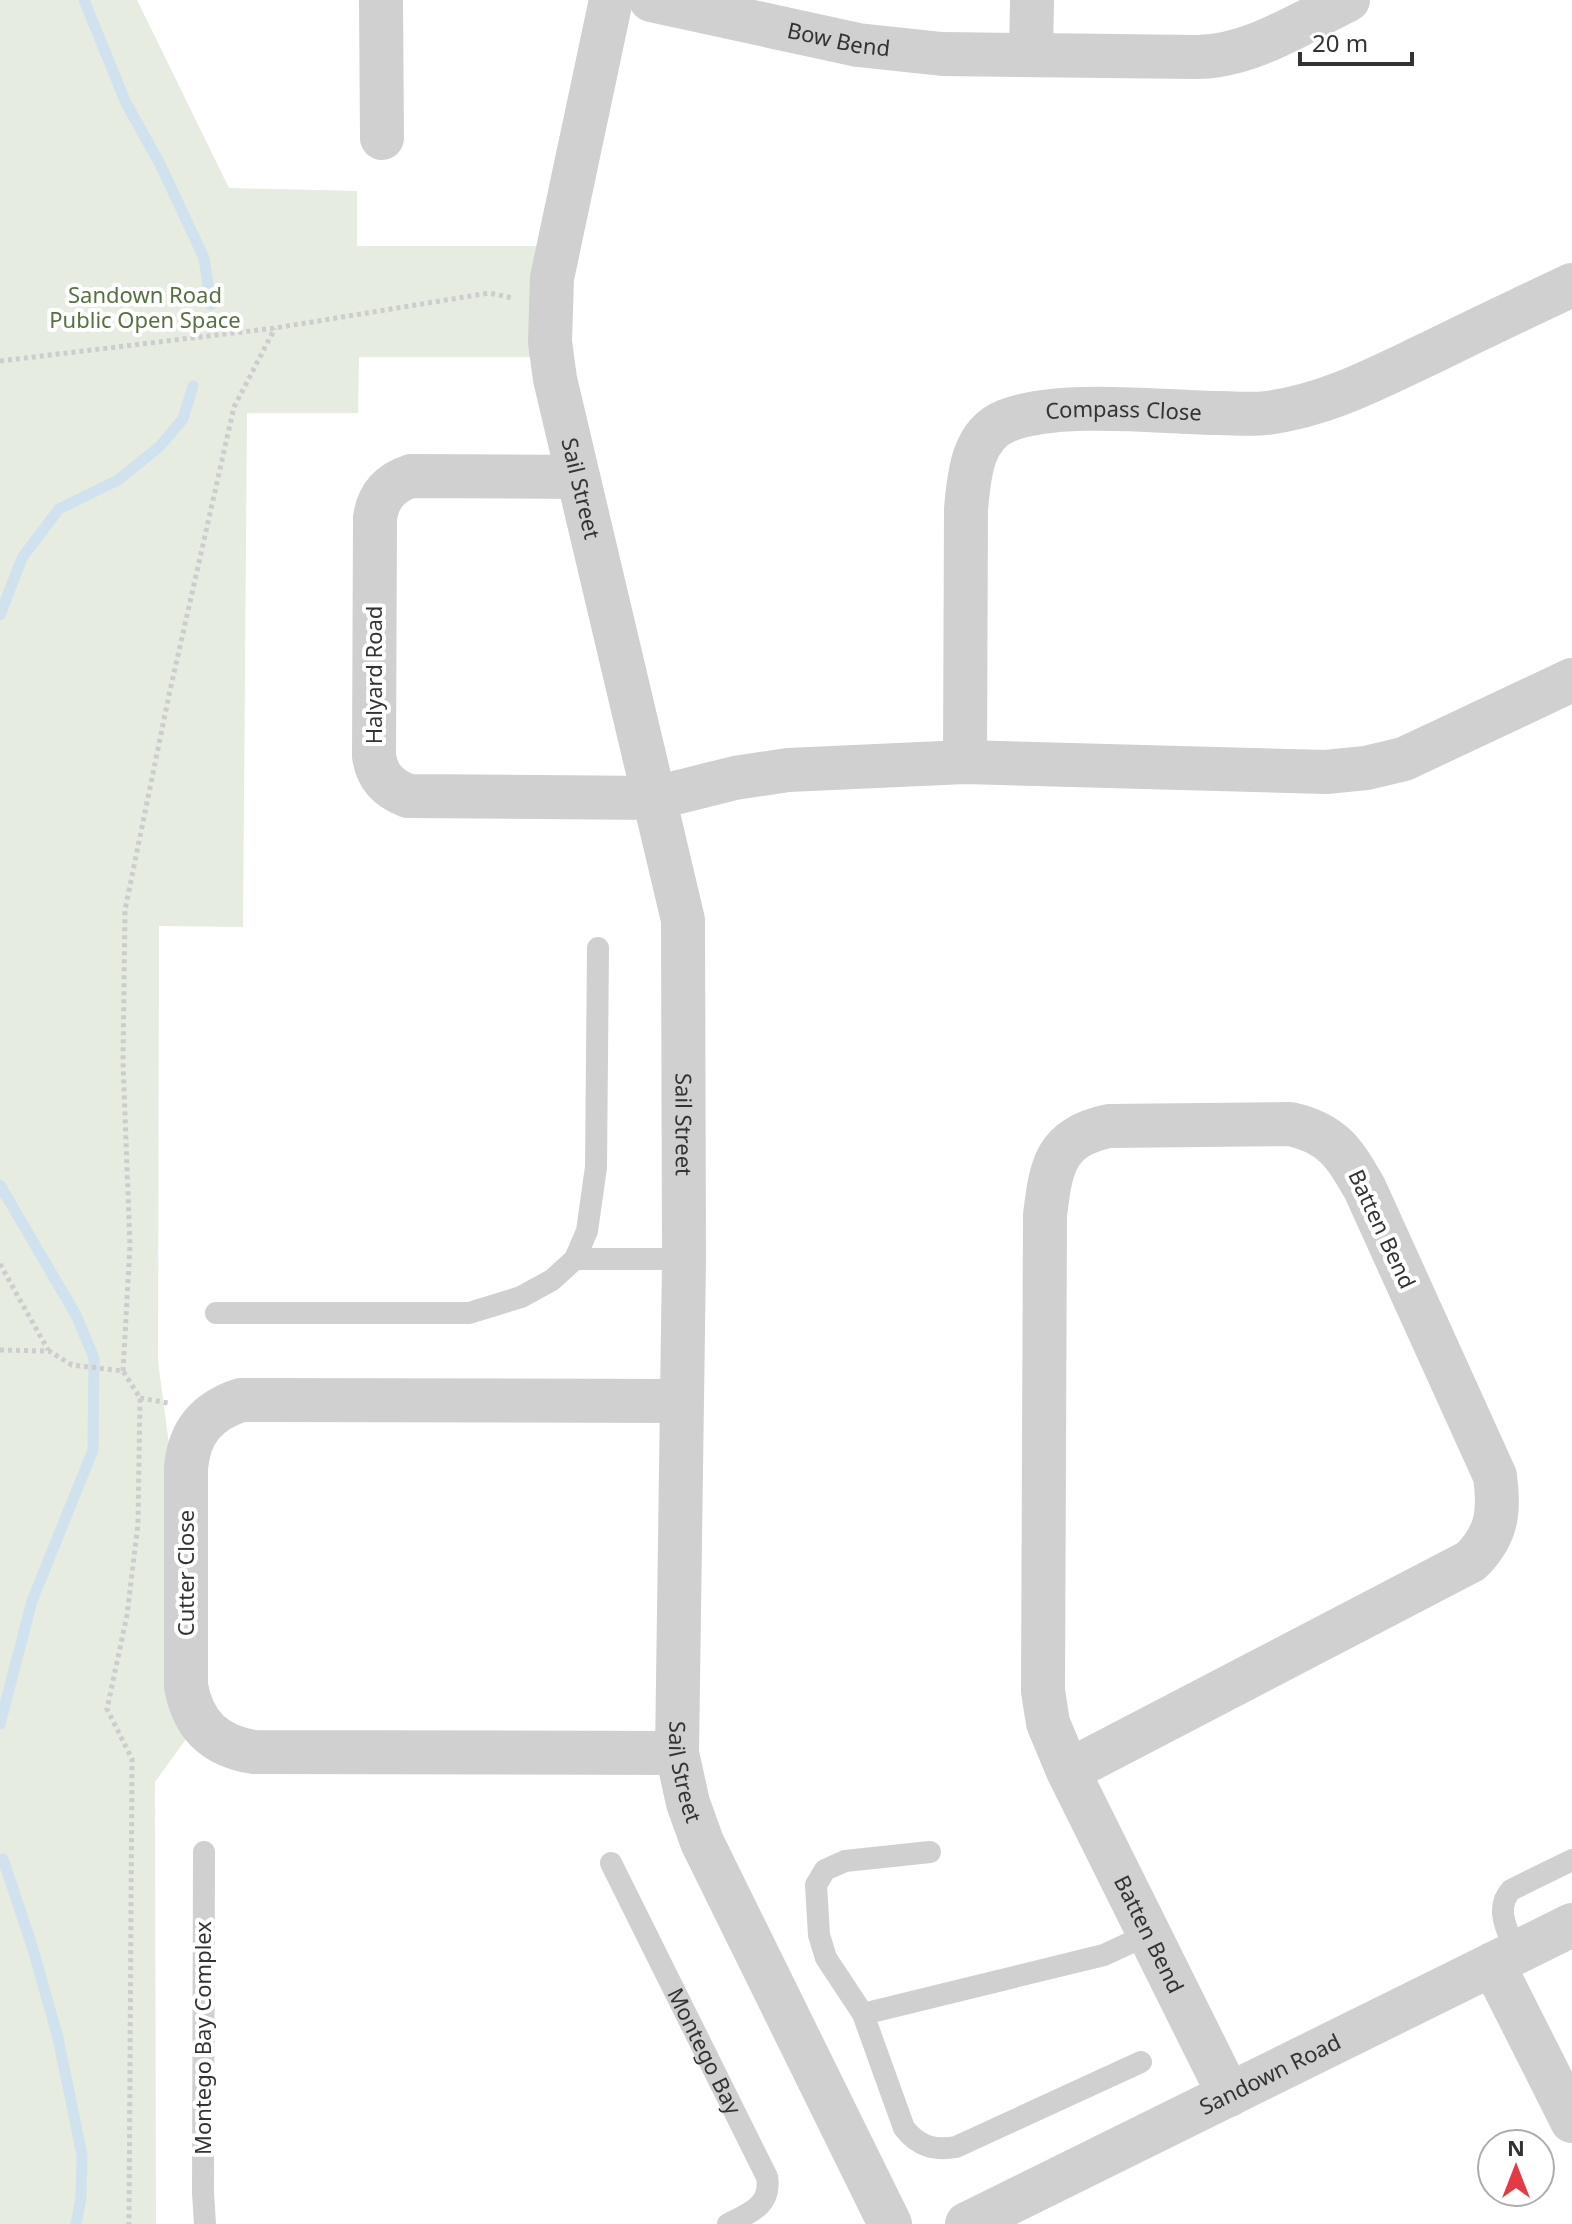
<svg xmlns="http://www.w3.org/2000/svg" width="1572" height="2224" viewBox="0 0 1572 2224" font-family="'Noto Sans',sans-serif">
  <rect width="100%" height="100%" fill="#fff"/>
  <!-- green -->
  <polygon fill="#e6ecdf" points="0,0 137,0 229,188 357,191 357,246 540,246 535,357 359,357 358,413 247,413 243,927 159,926 158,1361 170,1452 186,1739 155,1782 156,2224 0,2224"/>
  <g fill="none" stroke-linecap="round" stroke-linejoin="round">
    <!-- stream -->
    <g stroke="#cfe2ee" stroke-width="11">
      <polyline points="84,0 126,103 160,164 204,258 211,305"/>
      <polyline points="0,615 22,558 59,509 118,480 159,447 183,419 193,386"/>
      <polyline points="0,1185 76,1315 94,1358 93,1450 32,1601 0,1724"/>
      <polyline points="3,1859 33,1949 58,2038 82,2155 81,2198 76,2224"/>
    </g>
    <!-- path -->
    <g stroke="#cdcdcd" stroke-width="5" stroke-dasharray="4 4" stroke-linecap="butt">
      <polyline points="0,361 275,328 489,293 513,298"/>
      <polyline points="0,1264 48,1350"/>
      <polyline points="0,1350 49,1351 72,1365 123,1371 140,1398 138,1524 127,1615 107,1709 132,1759 129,2224"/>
      <polyline points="123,1371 130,1246 123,1062 125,910 169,695 234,407 275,328"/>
      <polyline points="140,1398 168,1403"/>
    </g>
    <!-- service -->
    <g stroke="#d0d0d0" stroke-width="22">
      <polyline points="575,1259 684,1259"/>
      <polyline points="216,1313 469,1313 521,1297 552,1280 575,1259 587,1231 596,1167 598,948"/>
      <polyline points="204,1852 203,2193 205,2224"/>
      <path d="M930 1852 845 1861 825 1870 816 1885 819 1935 826 1958 863 2014 904 2128C918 2146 934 2151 956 2147L1141 2062"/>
      <path id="s1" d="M611 1863 767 2177C772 2205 750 2213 728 2224"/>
      <path d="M1516 1953C1508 1931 1494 1909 1511 1890L1572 1860"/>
      <polyline points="863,2014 1104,1955 1149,1934"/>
    </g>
    <!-- minor -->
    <g stroke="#d0d0d0" stroke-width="44">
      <polyline points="381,0 382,138"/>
      <path id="s2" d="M611 0 552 278 550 342 555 379 683 920 684 1259 677 1753 688 1803 702 1842 890 2224"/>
      <path id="s3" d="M651 0 858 45 942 54 1196 57C1249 57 1301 23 1348 0"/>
      <polyline points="1031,55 1032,0"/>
      <path d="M578 477 411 476C390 483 378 496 375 518L374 756C377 777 388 788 408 796L655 798 735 778 788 770 965 762 1326 772 1366 768 1404 759 1572 680"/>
      <path id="s4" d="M965 762 966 509C969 478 971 435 1006 421 1057 400 1161 412 1217 413 1233 413 1250 415 1266 413 1325 406 1377 378 1430 353 1477 330 1525 307 1572 285"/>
      <path d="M677 1753 254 1752C215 1746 193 1725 186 1686V1468C189 1432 207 1411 241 1400L681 1401"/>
      <path id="s5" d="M1068 1771 1471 1561C1497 1535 1500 1512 1495 1476L1365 1189C1345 1154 1333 1133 1290 1124L1109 1126C1055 1137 1051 1166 1045 1215L1043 1691 1048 1723 1068 1771 1229 2095"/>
      <polyline points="1493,1964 1572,2121"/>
    </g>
    <!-- tertiary -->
    <path stroke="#d0d0d0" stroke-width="44" id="s6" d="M967 2224 1572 1925"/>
  </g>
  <g text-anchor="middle" stroke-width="8" stroke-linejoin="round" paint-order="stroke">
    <!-- street labels -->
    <g font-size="22" fill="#333" stroke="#fff">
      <text dy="8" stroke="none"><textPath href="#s3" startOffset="192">Bow Bend</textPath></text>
      <text dy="8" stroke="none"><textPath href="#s4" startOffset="474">Compass Close</textPath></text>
      <text dy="8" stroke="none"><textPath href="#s2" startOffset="498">Sail Street</textPath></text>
      <text transform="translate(374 675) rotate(-90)" y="8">Halyard Road</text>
      <text dy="8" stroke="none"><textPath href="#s2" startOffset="1146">Sail Street</textPath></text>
      <text transform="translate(1382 1229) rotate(65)" y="8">Batten Bend</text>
      <text transform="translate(186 1573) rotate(-90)" y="8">Cutter Close</text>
      <text dy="8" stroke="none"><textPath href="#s2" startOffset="1794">Sail Street</textPath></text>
      <text dy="8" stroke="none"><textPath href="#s5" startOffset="2010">Batten Bend</textPath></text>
      <text transform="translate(203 2038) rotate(-90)" y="8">Montego Bay Complex</text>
      <text dy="8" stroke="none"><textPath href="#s1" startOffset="210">Montego Bay</textPath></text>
      <text dy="8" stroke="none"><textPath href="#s6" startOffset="338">Sandown Road</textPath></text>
    </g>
    <!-- park labels -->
    <g font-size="22" fill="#56703f" stroke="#fff">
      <text x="145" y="303">Sandown Road<tspan x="145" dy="25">Public Open Space</tspan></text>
    </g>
  </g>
  <!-- north arrow -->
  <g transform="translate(1516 2168)"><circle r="38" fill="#ffffff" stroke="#adadad" stroke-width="2"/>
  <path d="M0-6L14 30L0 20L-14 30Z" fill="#e63946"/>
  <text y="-12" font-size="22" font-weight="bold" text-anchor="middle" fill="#333333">N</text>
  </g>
  <!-- scale -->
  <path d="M1300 52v12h112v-12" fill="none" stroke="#333333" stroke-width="4"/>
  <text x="1312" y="52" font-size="24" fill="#333333" stroke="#ffffff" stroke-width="6" paint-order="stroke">20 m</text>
</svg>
